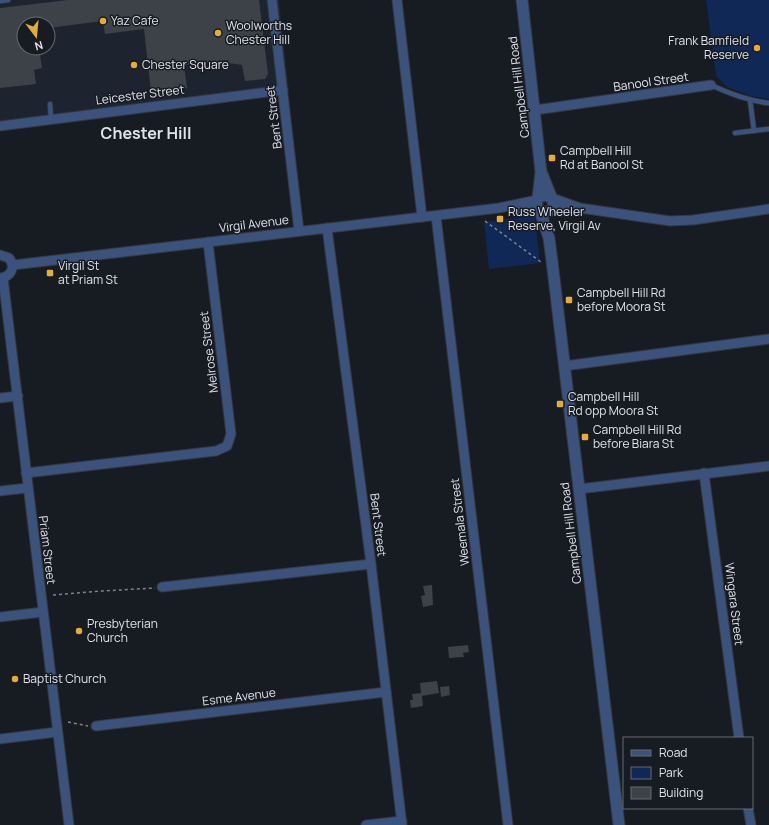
<svg xmlns="http://www.w3.org/2000/svg" width="769" height="825" viewBox="0 0 769 825" font-family="Manrope,sans-serif">
  <rect width="100%" height="100%" fill="#171b22"/>
  <!-- built -->
  <path fill="#1d242f" fill-rule="evenodd" d="M0 0H279L289 89 0 125ZM24 24H48V48H24Z"/>
  <!-- green -->
  <g fill="#0f2855">
    <polygon points="706,0 769,0 769,99 751,96 727,87 716,76"/>
    <polygon points="532,216 535,217 540,263 489,269 484,222"/>
  </g>
  <!-- building -->
  <g fill="#3d4249">
    <polygon points="68,0 259,0 268,74 265,79 245,81 242,65 229,63 228,60 184,65 187,88 151,92 144,29 105,34 103,21 48,28 48,24 24,24 24,48 39,48 42,68 34,70 36,84 0,88 0,8"/>
    <polygon points="432,585 433,605 423,607 421,596 425,595 423,586"/>
    <polygon points="468,645 469,652 463,653 464,657 449,658 448,647"/>
    <polygon points="437,681 439,693 422,696 423,706 411,708 410,700 413,700 412,694 421,693 420,683"/>
    <polygon points="449,686 450,695 441,697 440,687"/>
  </g>
  <g fill="none" stroke-linecap="round" stroke-linejoin="round">
    <!-- service casing -->
    <g stroke="#33373e" stroke-width="6">
      <g id="service">
        <polyline points="0,1 8,0"/>
        <path d="M711 85C730 94 748 101 769 103"/>
        <polyline points="750,100 754,131"/>
        <polyline points="50,104 51,119"/>
        <polyline points="735,133 769,129"/>
      </g>
    </g>
    <!-- minor casing -->
    <g stroke="#33373e" stroke-width="11">
      <g id="minor">
        <polyline points="272,0 299,231"/>
        <polyline points="397,0 422,217"/>
        <polyline points="535,110 711,85"/>
        <polyline points="0,126 283,90"/>
        <polyline points="552,198 580,208 670,221 693,220 769,209"/>
        <polyline points="514,209 538,209"/>
        <polyline points="552,209 575,208"/>
        <polyline points="436,216 508,825"/>
        <polyline points="327,228 371,564 402,825"/>
        <path d="M0 255 9 258C16 267 11 277 0 278"/>
        <polyline points="13,265 499,208 537,200"/>
        <polyline points="3,278 69,825"/>
        <polyline points="564,366 769,339"/>
        <polyline points="0,398 18,396"/>
        <polyline points="26,473 216,451 227,446 231,434 208,242"/>
        <polyline points="704,473 739,738"/>
        <polyline points="579,489 769,466"/>
        <polyline points="0,491 27,488"/>
        <polyline points="162,587 371,564"/>
        <polyline points="0,617 43,612"/>
        <polyline points="96,726 386,692"/>
        <polyline points="0,739 57,732"/>
        <polyline points="748,808 751,825"/>
        <polyline points="366,825 402,821"/>
      </g>
    </g>
    <!-- tertiary casing -->
    <g stroke="#33373e" stroke-width="13">
      <g id="tertiary">
        <polyline points="522,0 541,172 538,198"/>
        <path d="M542 174 554 204C552 215 539 215 536 204L538 198 543 195 551 197"/>
        <polyline points="540,211 549,238 552,261 619,825"/>
      </g>
    </g>
    <!-- path -->
    <g stroke="#80848a" stroke-width="1.5" stroke-dasharray="3 3" stroke-linecap="butt">
      <polyline points="485,221 541,262"/>
      <polyline points="53,595 102,591 155,588"/>
      <polyline points="68,722 88,726"/>
    </g>
    <!-- service -->
    <use href="#service" stroke="#3a527c" stroke-width="4.5"/>
    <!-- minor -->
    <use href="#minor" stroke="#3a527c" stroke-width="9"/>
    <!-- tertiary -->
    <use href="#tertiary" stroke="#3a527c" stroke-width="11"/>
  </g>
  <!-- markers -->
  <g fill="#e6ac36" stroke="#171b22" stroke-width="1.5">
    <circle cx="103" cy="21" r="4"/>
    <circle cx="218" cy="33" r="4"/>
    <circle cx="757" cy="48" r="4"/>
    <circle cx="134" cy="65" r="4"/>
    <rect x="548" y="154" width="8" height="8" rx="2"/>
    <rect x="496" y="215" width="8" height="8" rx="2"/>
    <rect x="46" y="269" width="8" height="8" rx="2"/>
    <rect x="565" y="296" width="8" height="8" rx="2"/>
    <rect x="556" y="400" width="8" height="8" rx="2"/>
    <rect x="581" y="433" width="8" height="8" rx="2"/>
    <circle cx="79" cy="631" r="4"/>
    <circle cx="15" cy="679" r="4"/>
  </g>
  <g text-anchor="middle" stroke-width="3" stroke-linejoin="round" paint-order="stroke">
    <!-- poi labels -->
    <g font-size="12" fill="#dfe2e7" stroke="#171b22" text-anchor="start">
      <text x="111" y="25">Yaz Cafe</text>
      <text x="226" y="30">Woolworths<tspan x="226" dy="14">Chester Hill</tspan></text>
      <text x="749" y="45" text-anchor="end">Frank Bamfield<tspan x="749" dy="14">Reserve</tspan></text>
      <text x="142" y="69">Chester Square</text>
      <text x="560" y="155">Campbell Hill<tspan x="560" dy="14">Rd at Banool St</tspan></text>
      <text x="508" y="216">Russ Wheeler<tspan x="508" dy="14">Reserve, Virgil Av</tspan></text>
      <text x="58" y="270">Virgil St<tspan x="58" dy="14">at Priam St</tspan></text>
      <text x="577" y="297">Campbell Hill Rd<tspan x="577" dy="14">before Moora St</tspan></text>
      <text x="568" y="401">Campbell Hill<tspan x="568" dy="14">Rd opp Moora St</tspan></text>
      <text x="593" y="434">Campbell Hill Rd<tspan x="593" dy="14">before Biara St</tspan></text>
      <text x="87" y="628">Presbyterian<tspan x="87" dy="14">Church</tspan></text>
      <text x="23" y="683">Baptist Church</text>
    </g>
    <!-- street labels -->
    <g font-size="12" fill="#dfe2e7" stroke="#171b22">
      <text transform="translate(651 82) rotate(-8)" y="4">Banool Street</text>
      <text transform="translate(519 87) rotate(-97)" y="4">Campbell Hill Road</text>
      <text transform="translate(140 95) rotate(-7)" y="4">Leicester Street</text>
      <text transform="translate(274 117) rotate(-97)" y="4">Bent Street</text>
      <text transform="translate(254 224) rotate(-7)" y="4">Virgil Avenue</text>
      <text transform="translate(209 352) rotate(-97)" y="4">Melrose Street</text>
      <text transform="translate(460 522) rotate(-97)" y="4">Weemala Street</text>
      <text transform="translate(378 525) rotate(83)" y="4">Bent Street</text>
      <text transform="translate(571 533) rotate(-97)" y="4">Campbell Hill Road</text>
      <text transform="translate(47 550) rotate(83)" y="4">Priam Street</text>
      <text transform="translate(734 604) rotate(83)" y="4">Wingara Street</text>
      <text transform="translate(239 697) rotate(-7)" y="4">Esme Avenue</text>
    </g>
    <!-- district labels -->
    <g font-size="16" font-weight="bold" fill="#dfe2e7" stroke="#171b22">
      <text x="146" y="139">Chester Hill</text>
    </g>
  </g>
  <!-- legend -->
  <rect x="623" y="737" width="130" height="72" fill="#171b22" stroke="#676b71"/>
  <rect x="631" y="750" width="20" height="6" fill="#3a527c" stroke="#676b71"/>
  <text x="659" y="757" font-size="12" fill="#dfe2e7">Road</text>
  <rect x="631" y="767" width="20" height="12" fill="#0f2855" stroke="#676b71"/>
  <text x="659" y="777" font-size="12" fill="#dfe2e7">Park</text>
  <rect x="631" y="787" width="20" height="12" fill="#3d4249" stroke="#676b71"/>
  <text x="659" y="797" font-size="12" fill="#dfe2e7">Building</text>
  <!-- north arrow -->
  <g transform="translate(36 36) rotate(164)"><circle r="19" fill="#171b22" stroke="#676b71"/>
  <path d="M0-3L7 15L0 10L-7 15Z" fill="#e6ac36"/>
  <text y="-6" font-size="11" font-weight="bold" text-anchor="middle" fill="#dfe2e7">N</text>
  </g>
</svg>
